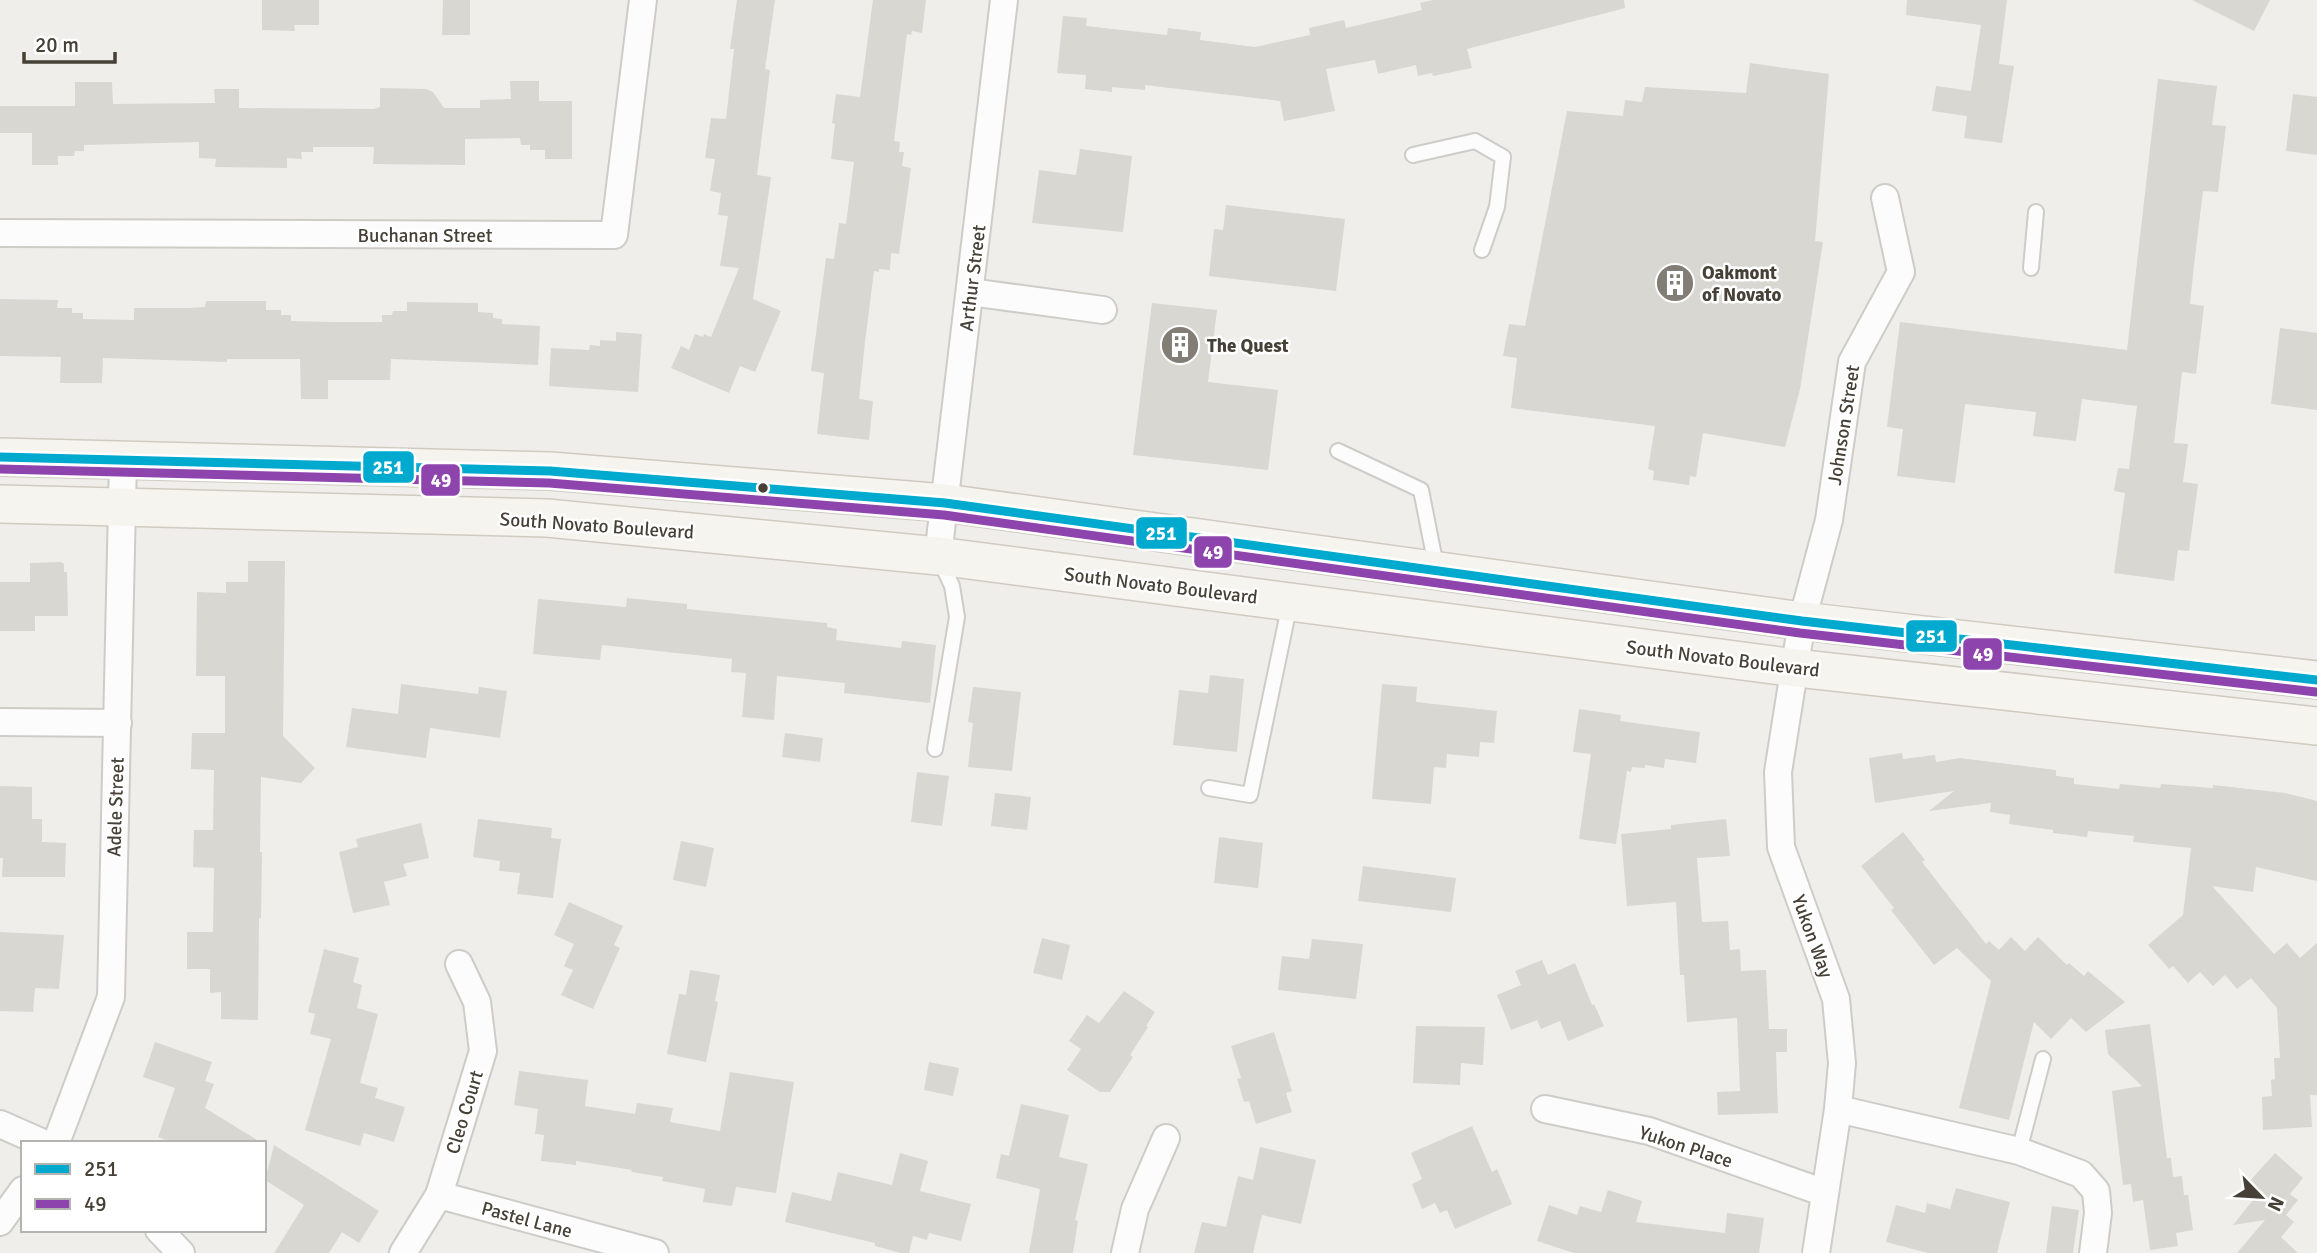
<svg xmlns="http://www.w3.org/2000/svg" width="2317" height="1253" viewBox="0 0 2317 1253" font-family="Signika,sans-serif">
  <rect width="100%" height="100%" fill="#f0eeea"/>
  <!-- building -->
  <g fill="#d9d7d2">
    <polygon points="262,0 319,0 319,25 294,25 295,31 262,30"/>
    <polygon points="443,0 470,0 470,35 442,35"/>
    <polygon points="737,0 775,0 765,69 770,70 757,175 771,177 753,299 781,311 755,372 740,366 729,393 671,368 681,346 689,350 695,334 703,337 704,334 711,337 739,268 720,266 728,216 718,215 721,193 710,191 715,159 705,158 711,118 726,119 734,49 730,49"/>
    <polygon points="873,0 926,0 922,33 912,31 911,35 907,34 894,141 900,142 899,152 904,152 902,166 911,168 899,254 891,253 890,270 879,269 879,272 874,271 865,342 859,399 873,401 869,440 817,434 824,373 811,371 826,258 834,259 839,223 846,224 854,162 831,159 835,124 832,123 836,94 860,97"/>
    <polygon points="1433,0 1624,0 1625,8 1467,49 1472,68 1433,76 1432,73 1418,76 1416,65 1378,74 1375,60 1326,69 1335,111 1284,121 1280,101 1145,85 1145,90 1112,87 1112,92 1085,89 1086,75 1057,73 1063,16 1087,18 1086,26 1167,35 1168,28 1201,32 1200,40 1255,47 1310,35 1309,28 1344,20 1346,28 1422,10 1420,3"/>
    <polygon points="1907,0 2007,0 1999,64 2014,66 2002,143 1964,138 1967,116 1932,111 1936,86 1971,91 1981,25 1906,15"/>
    <polygon points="2192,0 2270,0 2254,31"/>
    <polygon points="1750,63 1829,74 1815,241 1823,242 1800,389 1785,447 1703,433 1696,477 1690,476 1689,485 1653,480 1654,471 1648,469 1655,426 1511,408 1517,358 1503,356 1509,324 1525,326 1567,111 1623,116 1625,100 1642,102 1645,87 1746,93"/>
    <polygon points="2158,79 2217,86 2212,125 2226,126 2218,192 2203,191 2194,265 2190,304 2204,306 2196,374 2182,372 2174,443 2188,444 2183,482 2198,484 2189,551 2178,550 2174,581 2114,573 2125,493 2114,491 2118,468 2129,469 2137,406 2082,399 2076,441 2033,436 2036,412 1965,404 1955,483 1897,476 1903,429 1887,427 1900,322 2127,350"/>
    <polygon points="510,81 539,81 539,101 572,101 572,159 545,159 545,150 530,150 530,145 521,145 520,138 465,139 465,165 373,164 374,147 313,147 313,152 301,152 302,159 287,158 287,168 215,167 216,159 199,158 199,142 84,145 84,151 75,151 74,156 58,156 58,165 32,165 32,133 0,133 0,106 75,106 75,82 112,82 113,104 215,103 214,89 239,89 239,108 374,109 380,107 380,88 426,89 433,92 444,108 480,108 480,100 511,99"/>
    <polygon points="2293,94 2317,97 2317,155 2286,151"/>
    <polygon points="1080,149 1132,156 1123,232 1032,223 1039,170 1076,175"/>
    <polygon points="1226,205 1345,219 1336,291 1209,276 1214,229 1223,230"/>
    <polygon points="0,299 58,300 57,308 72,308 72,313 83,313 83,319 134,320 134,308 188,308 205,307 206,301 266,301 266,310 281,310 281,315 291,315 291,321 331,322 382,322 382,315 392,315 393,311 407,311 407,302 478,303 478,312 493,313 493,318 502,319 502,324 540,326 538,365 391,359 390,380 328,380 328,399 301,399 300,359 227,359 227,362 103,358 102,383 60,383 61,357 0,356"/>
    <polygon points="1152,303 1217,310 1208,382 1278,390 1268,470 1133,455"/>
    <polygon points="2280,328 2317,333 2317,410 2271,404"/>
    <polygon points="616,332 642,334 638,392 549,386 551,348 589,350 590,345 600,346 600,340 616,341"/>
    <polygon points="248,561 285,561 283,736 315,768 301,783 261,777 260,852 262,852 261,918 259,918 258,1020 221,1019 221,992 210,993 210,969 187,969 187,932 213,932 214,868 193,867 194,830 213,830 214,770 191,769 192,733 225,733 225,676 196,676 197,592 226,593 226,582 248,582"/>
    <polygon points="61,562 64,564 64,572 67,572 68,616 35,616 35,631 0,631 0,582 30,582 30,563"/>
    <polygon points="627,598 687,604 687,609 827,623 827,627 837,629 836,640 901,648 902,641 936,645 930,703 844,693 845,683 777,676 774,720 742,717 746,673 731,672 732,659 602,645 600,660 533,654 538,599 626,607"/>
    <polygon points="1210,675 1244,679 1237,752 1173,745 1179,690 1208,693"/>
    <polygon points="401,684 478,694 479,687 507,691 500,738 430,728 426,758 346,747 352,708 398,714"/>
    <polygon points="1382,684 1417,687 1416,702 1497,711 1494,743 1480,742 1479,757 1447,754 1446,768 1434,767 1431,804 1372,799"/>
    <polygon points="973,687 1021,692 1012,771 968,767 973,723 968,722"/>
    <polygon points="1579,709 1621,715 1620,721 1700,732 1696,763 1665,759 1664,768 1645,765 1645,768 1632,767 1631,772 1627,771 1616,844 1579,839 1591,754 1573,752"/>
    <polygon points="785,733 823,738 820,762 782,757"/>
    <polygon points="1902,753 1903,759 1935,755 1936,762 1960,758 2056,770 2056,776 2074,778 2074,784 2119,789 2120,784 2160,788 2161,784 2213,788 2213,785 2285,793 2317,801 2317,881 2256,867 2253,892 2212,886 2274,954 2287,943 2300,958 2317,943 2317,1095 2310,1095 2312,1127 2263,1130 2262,1097 2272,1096 2271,1080 2275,1079 2274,1058 2280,1058 2277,1008 2251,978 2237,989 2225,975 2213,986 2200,972 2188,983 2173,966 2169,969 2148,945 2183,915 2191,848 2133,842 2134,836 2088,831 2087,837 2053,833 2053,830 2009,824 2010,815 1990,812 1991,803 1929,811 1954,791 1875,803 1869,758"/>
    <polygon points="917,772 949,776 942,826 911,822"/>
    <polygon points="0,786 32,787 32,819 42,819 42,842 66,843 65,877 2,877 3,858 0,858"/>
    <polygon points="995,793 1031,797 1027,830 991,826"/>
    <polygon points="478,819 552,828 551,838 561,839 553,898 517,894 520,873 499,871 500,861 473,857"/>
    <polygon points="1726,819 1730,856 1697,858 1702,922 1728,921 1730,950 1740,949 1741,971 1766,970 1769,1029 1787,1029 1787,1052 1776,1052 1778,1113 1718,1115 1717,1092 1740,1091 1737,1018 1687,1022 1684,975 1680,975 1676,902 1627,906 1621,834 1671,829 1671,825"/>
    <polygon points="421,823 429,858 403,864 407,876 384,882 390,905 353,913 339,852 358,847 356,839"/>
    <polygon points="1903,832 1925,860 1922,862 1986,944 1989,941 1999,950 2011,937 2025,951 2038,937 2067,965 2069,963 2084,976 2088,971 2125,1002 2086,1032 2071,1018 2051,1039 2034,1022 2009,1120 1959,1108 1991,981 1957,948 1934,965 1891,910 1894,908 1861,866"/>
    <polygon points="1219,837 1263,843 1258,888 1214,883"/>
    <polygon points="681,841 714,848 706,887 673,880"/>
    <polygon points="1363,866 1456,878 1451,912 1358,901"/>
    <polygon points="569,902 623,926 614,945 620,948 593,1009 561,995 573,970 564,966 574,944 554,935"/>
    <polygon points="0,932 64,935 59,989 35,988 33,1012 0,1011"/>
    <polygon points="1042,938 1070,945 1062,980 1033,973"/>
    <polygon points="1312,939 1363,944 1356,999 1278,990 1282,956 1309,959"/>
    <polygon points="324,949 359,958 353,982 362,985 357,1008 378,1014 360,1083 378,1088 375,1098 405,1107 394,1142 364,1133 360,1146 305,1130 331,1039 310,1034 315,1014 308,1012"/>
    <polygon points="1542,960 1548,975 1575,963 1592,1005 1594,1004 1604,1026 1568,1041 1560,1021 1541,1029 1537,1020 1511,1030 1497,995 1521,985 1515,971"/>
    <polygon points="690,970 720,975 715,1001 718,1002 706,1062 667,1054 679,994 686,995"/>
    <polygon points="1124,991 1155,1012 1146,1026 1148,1027 1130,1055 1133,1057 1110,1092 1100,1092 1067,1070 1081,1049 1069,1041 1087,1015 1099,1023"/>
    <polygon points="2150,1024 2167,1158 2171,1158 2173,1177 2182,1176 2184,1195 2188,1195 2193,1230 2176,1233 2178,1246 2150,1250 2143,1200 2133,1202 2131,1184 2123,1185 2112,1091 2142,1086 2108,1054 2105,1030"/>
    <polygon points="1416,1026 1485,1027 1483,1065 1461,1063 1460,1085 1413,1083"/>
    <polygon points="1274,1032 1292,1091 1286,1093 1292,1112 1256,1124 1249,1101 1244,1102 1237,1079 1241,1078 1231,1046"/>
    <polygon points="155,1042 212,1062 205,1081 214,1084 205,1108 262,1143 174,1143 158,1137 175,1088 143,1077"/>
    <polygon points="929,1062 959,1068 953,1096 924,1090"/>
    <polygon points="519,1071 588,1080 585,1106 635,1114 637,1103 673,1108 670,1122 720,1131 730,1072 794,1082 776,1193 736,1187 732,1206 703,1202 705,1189 662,1181 663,1177 631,1172 632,1170 576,1161 576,1165 541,1161 544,1135 535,1134 538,1109 514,1105"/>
    <polygon points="1021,1104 1069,1115 1059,1157 1088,1164 1075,1220 1078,1221 1073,1253 1029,1253 1040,1189 996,1178 1001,1154 1009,1156"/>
    <polygon points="1472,1126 1492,1172 1497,1169 1512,1204 1455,1229 1447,1210 1440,1213 1435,1203 1422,1209 1412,1184 1422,1179 1411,1153"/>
    <polygon points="274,1145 379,1211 359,1243 342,1232 329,1253 274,1253 304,1205 265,1180"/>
    <polygon points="1260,1147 1316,1160 1301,1224 1262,1215 1253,1253 1194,1253 1202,1222 1226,1227 1238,1176 1253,1180"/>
    <polygon points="900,1153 928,1161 920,1191 971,1204 961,1241 929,1233 927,1240 913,1236 909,1253 901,1253 875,1246 875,1243 785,1222 792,1192 831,1201 838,1172 892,1185"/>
    <polygon points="2275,1153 2303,1178 2290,1194 2298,1200 2286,1215 2294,1222 2281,1237 2298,1253 2237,1253 2265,1220 2233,1225 2253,1200 2250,1197 2256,1189 2249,1182"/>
    <polygon points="1956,1188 2010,1202 1997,1253 1928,1253 1886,1242 1896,1205 1925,1213 1927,1203 1950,1209"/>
    <polygon points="1608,1190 1642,1201 1636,1222 1725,1233 1727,1213 1764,1218 1759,1253 1574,1253 1537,1241 1549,1205 1577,1215 1580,1206 1601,1212"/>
    <polygon points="2052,1206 2079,1210 2073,1253 2046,1253"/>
  </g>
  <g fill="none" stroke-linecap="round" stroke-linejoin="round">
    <!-- lane casing -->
    <g stroke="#ceccc7" stroke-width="18">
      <g id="lane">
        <polyline points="1413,155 1475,141 1503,157 1497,207 1482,250"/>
        <polyline points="2031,268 2036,212"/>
        <polyline points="1338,451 1421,490 1437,571"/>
        <polyline points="935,749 957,617 952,586 940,560"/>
        <polyline points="1209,788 1250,795 1290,603"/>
        <polyline points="2019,1151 2043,1059"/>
      </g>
    </g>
    <!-- street casing -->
    <g stroke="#ceccc7" stroke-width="30">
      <g id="street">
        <polyline points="0,233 614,235 643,0"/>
        <polyline points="970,292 1103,310"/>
        <polyline points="938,556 1004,0"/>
        <polyline points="0,722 118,723"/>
        <polyline points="1545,1109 1649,1131 1825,1193"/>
        <polyline points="1838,1109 2019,1151 2081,1174 2096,1191 2098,1213 2093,1253"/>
        <polyline points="0,1124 43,1143"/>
        <polyline points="56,1143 111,997 123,460"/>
        <polyline points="439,1195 655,1253"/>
        <polyline points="0,1222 23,1190"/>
        <polyline points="159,1230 181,1253"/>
        <polyline points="403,1253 439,1195 483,1051 477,1002 459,964"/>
        <polyline points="1125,1253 1135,1209 1166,1138"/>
        <polyline points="1816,1253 1838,1109 1842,1063 1836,999 1781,847 1778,772 1802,621 1829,520 1852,362 1901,272 1885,198"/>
      </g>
    </g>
    <!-- secondary casing -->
    <g stroke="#cfcbc1" stroke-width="40">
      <g id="secondary">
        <polyline points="0,457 550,471 945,503 1802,621 2317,680"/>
        <polyline points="0,504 547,518 938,556 1796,668 2317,726"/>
      </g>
    </g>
    <!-- lane -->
    <use href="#lane" stroke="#fdfcfc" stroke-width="14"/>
    <!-- street -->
    <use href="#street" stroke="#fdfcfc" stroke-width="26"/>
    <!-- secondary -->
    <use href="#secondary" stroke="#f6f4ef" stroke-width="37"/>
    <!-- bus-1 casing -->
    <g stroke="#fff" stroke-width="14">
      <polyline id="bus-1" points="0,457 550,471 945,503 1802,621 2317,680"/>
    </g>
    <!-- bus-2 casing -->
    <g stroke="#fff" stroke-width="14">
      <polyline id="bus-2" points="0,469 549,483 944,515 1800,633 2316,692"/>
    </g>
    <!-- bus-1 -->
    <use href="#bus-1" stroke="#00a9ce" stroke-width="9"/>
    <!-- bus-2 -->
    <use href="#bus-2" stroke="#8e44ad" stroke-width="9"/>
  </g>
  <!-- icons -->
  <defs>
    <g id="building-disc" transform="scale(2.0125)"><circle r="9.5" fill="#827d75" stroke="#fff"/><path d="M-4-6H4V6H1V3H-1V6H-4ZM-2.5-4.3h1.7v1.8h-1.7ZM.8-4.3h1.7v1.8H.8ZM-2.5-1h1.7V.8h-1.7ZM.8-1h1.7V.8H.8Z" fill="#fff"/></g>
  </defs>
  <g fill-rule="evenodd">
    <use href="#building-disc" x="1675" y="283"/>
    <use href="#building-disc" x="1180" y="345"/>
  </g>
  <!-- markers -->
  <circle fill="#464036" stroke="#fff" stroke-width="2.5" cx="763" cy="488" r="6"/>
  <g text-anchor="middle" stroke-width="5" stroke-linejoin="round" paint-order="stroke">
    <!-- street labels -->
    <g font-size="19" fill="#464036" stroke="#fff">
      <text x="425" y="242">Buchanan Street</text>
      <text transform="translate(972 278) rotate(-83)" y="7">Arthur Street</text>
      <text transform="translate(1843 425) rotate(-81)" y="7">Johnson Street</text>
      <text transform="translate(597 525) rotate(4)" y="7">South Novato Boulevard</text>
      <text transform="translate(1161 585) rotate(7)" y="7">South Novato Boulevard</text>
      <text transform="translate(1723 658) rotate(7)" y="7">South Novato Boulevard</text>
      <text transform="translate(115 807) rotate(-88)" y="7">Adele Street</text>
      <text transform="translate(1813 936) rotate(70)" y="7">Yukon Way</text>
      <text transform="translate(464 1112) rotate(-73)" y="7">Cleo Court</text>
      <text transform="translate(1686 1146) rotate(18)" y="7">Yukon Place</text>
      <text transform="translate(527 1219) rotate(15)" y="7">Pastel Lane</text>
    </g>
    <!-- poi labels -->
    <g font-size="19" font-weight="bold" fill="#464036" stroke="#fff" text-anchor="start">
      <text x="1702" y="279">Oakmont<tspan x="1702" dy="22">of Novato</tspan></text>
      <text x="1207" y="352">The Quest</text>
    </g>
  </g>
  <g stroke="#fff" stroke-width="2.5">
    <rect x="362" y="450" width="53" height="34" rx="7" fill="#00a9ce"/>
    <rect x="420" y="463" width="41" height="34" rx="7" fill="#8e44ad"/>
    <rect x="1135" y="516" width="53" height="34" rx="7" fill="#00a9ce"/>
    <rect x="1193" y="535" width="40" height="34" rx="7" fill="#8e44ad"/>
    <rect x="1905" y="619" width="53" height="34" rx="7" fill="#00a9ce"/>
    <rect x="1962" y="637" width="41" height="34" rx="7" fill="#8e44ad"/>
  </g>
  <g font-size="19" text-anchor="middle" font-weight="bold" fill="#fff">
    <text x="388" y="474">251</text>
    <text x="441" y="487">49</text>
    <text x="1161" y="540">251</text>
    <text x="1213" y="559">49</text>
    <text x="1931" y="643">251</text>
    <text x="1983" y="661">49</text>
  </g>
  <!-- legend -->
  <rect x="21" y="1141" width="245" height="91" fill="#ffffff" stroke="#b5b3af" stroke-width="2"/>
  <rect x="35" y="1164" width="35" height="10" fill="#00a9ce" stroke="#b5b3af" stroke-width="2"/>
  <text x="84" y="1176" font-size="21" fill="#464036">251</text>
  <rect x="35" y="1199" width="35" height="10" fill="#8e44ad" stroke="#b5b3af" stroke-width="2"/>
  <text x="84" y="1211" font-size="21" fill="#464036">49</text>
  <!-- north arrow -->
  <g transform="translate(2261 1197) rotate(115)" stroke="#ffffff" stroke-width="5" paint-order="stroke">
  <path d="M0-5L12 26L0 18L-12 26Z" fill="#464036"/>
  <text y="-10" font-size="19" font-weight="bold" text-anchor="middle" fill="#464036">N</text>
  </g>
  <!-- scale -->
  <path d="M24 52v10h91v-10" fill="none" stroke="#464036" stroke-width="3.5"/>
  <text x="35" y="52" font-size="21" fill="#464036" stroke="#ffffff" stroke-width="5" paint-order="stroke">20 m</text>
</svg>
